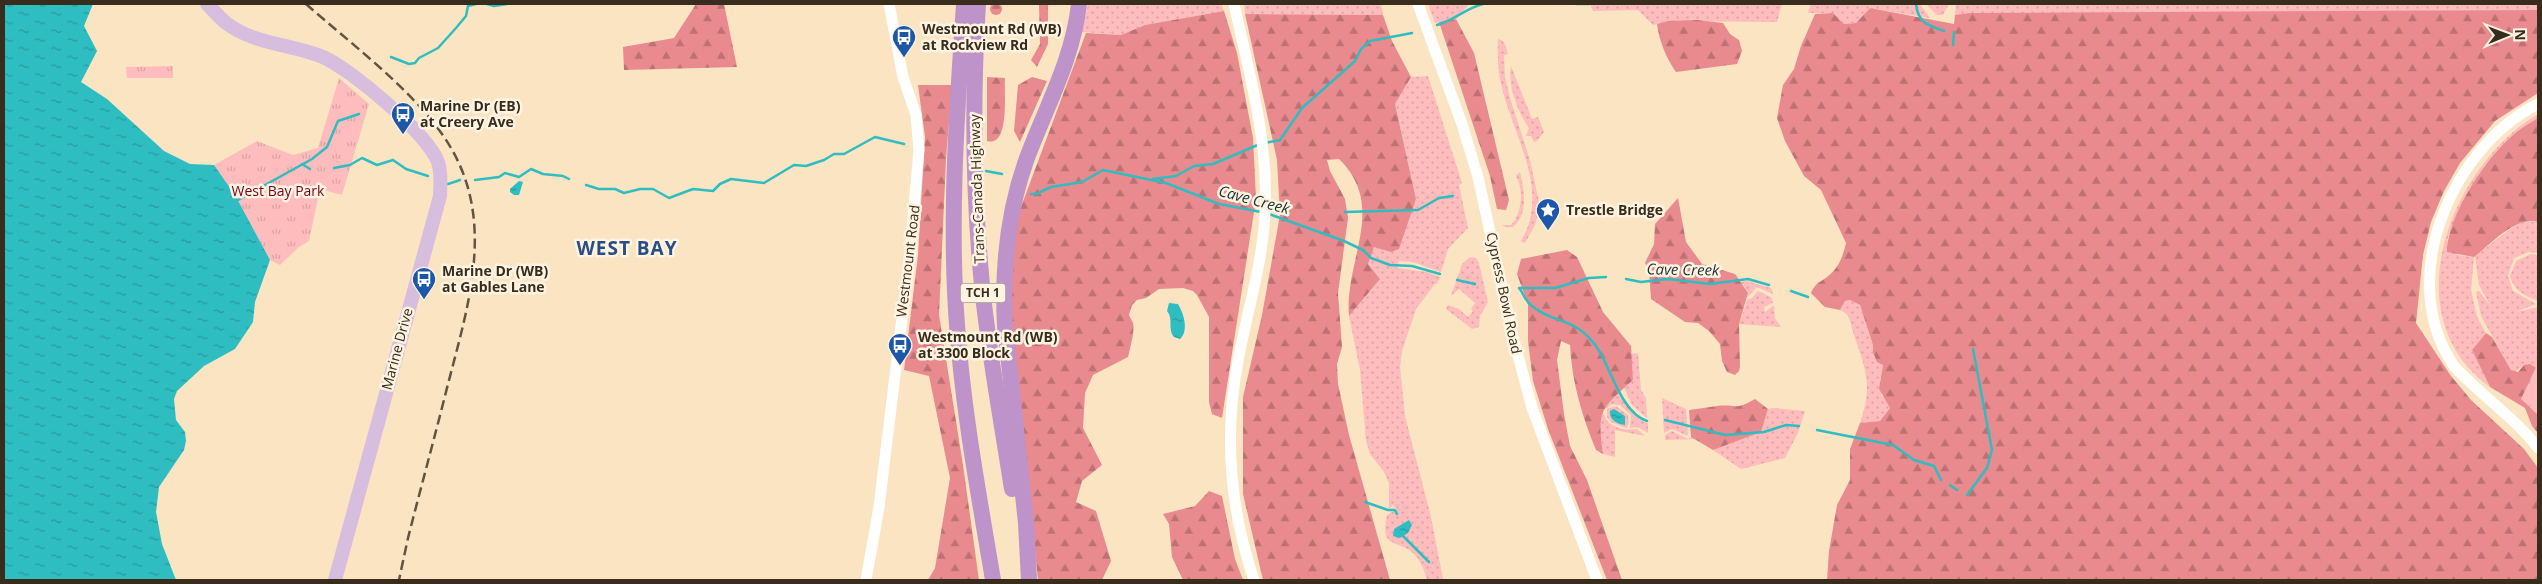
<svg xmlns="http://www.w3.org/2000/svg" width="2542" height="584" viewBox="0 0 2542 584" font-family="'Open Sans',sans-serif">
  <defs>
    <pattern id="grass-dots" width="8" height="8" patternUnits="userSpaceOnUse" patternTransform="scale(1.25)"><rect width="8" height="8" fill="#febcbd"/><path d="M2 2h.1M6 6h.1" fill="none" stroke="#daa2a2" stroke-width="1.8" stroke-linecap="round"/></pattern>
    <pattern id="forest-firs" width="22" height="20" patternUnits="userSpaceOnUse" patternTransform="scale(1.25)"><rect width="22" height="20" fill="#e88a8e"/><path d="M5 1l3.5 6h-7zM16 11l3.5 6h-7z" fill="#bd7173"/></pattern>
    <pattern id="park-tufts" width="24" height="20" patternUnits="userSpaceOnUse" patternTransform="scale(1.25)"><rect width="24" height="20" fill="#febcbd"/><path d="M3 7l-1-3M5 7V3M7 7l1-3M15 17l-1-3M17 17v-4M19 17l1-3" fill="none" stroke="#daa2a2"/></pattern>
    <pattern id="water-ripples" width="26" height="14" patternUnits="userSpaceOnUse" patternTransform="scale(1.25)"><rect width="26" height="14" fill="#2ebdc1"/><path d="M2 4q2-2 4 0t4 0M15 11q2-2 4 0t4 0" fill="none" stroke="#289a9c"/></pattern>
  </defs>
  <rect width="100%" height="100%" fill="#fbe4c2"/>
  <!-- grass -->
  <g fill="url(#grass-dots)">
    <polygon points="1088,4 1221,4 1224,11 1145,25 1121,35 1082,32"/>
    <polygon points="1244,4 1381,4 1383,15 1245,14"/>
    <polygon points="1428,4 1469,4 1456,19 1435,23"/>
    <polygon points="1590,4 1782,4 1777,22 1668,21 1653,25 1638,10 1593,11"/>
    <polygon points="1811,4 1920,4 1930,18 1870,8 1856,23 1844,24 1833,13 1808,13"/>
    <polygon points="1926,4 1949,4 1943,15 1937,15"/>
    <polygon points="1956,4 2538,4 2538,10 1955,15"/>
    <path d="M1498 39C1505 40 1507 49 1508 55L1506 54 1504 56 1505 77 1510 98 1530 160 1540 207 1535 225 1525 243 1521 241C1550 193 1516 140 1503 92 1498 74 1497 57 1498 39Z"/>
    <path d="M1511 66 1532 119 1538 117 1544 132 1537 141 1534 142 1531 136H1526L1529 128C1518 113 1507 84 1511 66Z"/>
    <path d="M1428 76 1462 183 1459 185 1468 228 1448 249 1441 272 1413 262 1399 261 1397 268 1427 272 1440 277 1437 284H1435L1416 309 1402 351 1400 367 1405 416 1431 517 1443 579 1427 580C1425 571 1420 559 1412 552 1394 539 1380 548 1387 515L1397 509 1393 505 1389 509V483L1384 472 1370 454 1366 441 1360 370 1349 316 1380 279 1368 264 1374 246 1391 252 1416 199 1395 104 1411 77Z"/>
    <path d="M2538 114V118C2492 147 2467 191 2447 240L2458 255 2474 257 2471 290 2477 317 2486 333 2472 350 2490 387C2391 316 2451 166 2538 114Z"/>
    <path d="M1520 172C1524 189 1529 214 1513 227H1505L1502 225H1511C1522 214 1524 189 1516 176Z"/>
    <polygon points="2525,221 2538,222 2538,253 2529,252 2514,258 2508,276 2513,291 2536,304 2516,312 2538,307 2538,369 2524,365 2515,372 2511,370 2481,316 2476,292 2479,291 2490,305 2479,285 2475,256 2515,225"/>
    <path d="M2531 254 2538 255V301C2525 296 2514 291 2510 276L2516 261Z"/>
    <polygon points="1470,257 1476,258 1479,263 1488,302 1480,316 1479,327 1472,329 1446,309 1448,305 1459,309 1468,317 1473,311 1471,309 1475,303 1459,289 1451,296 1462,264"/>
    <polygon points="1747,281 1771,288 1773,294 1757,287 1748,297 1748,293 1741,282"/>
    <polygon points="1758,291 1771,297 1773,303 1764,307 1765,312 1774,305 1775,318 1781,327 1739,324 1747,300 1752,298"/>
    <path d="M1850 300 1860 305 1873 345V352L1883 365 1880 381 1881 395 1887 400 1890 408 1880 421 1860 423C1873 386 1866 371 1854 335 1850 324 1852 315 1840 310L1845 301Z"/>
    <polygon points="1638,353 1641,390 1646,398 1647,418 1632,405 1624,388 1633,380 1631,354"/>
    <path d="M1619 392C1627 405 1632 419 1648 423V433L1638 427 1630 428 1631 415 1620 405 1612 404 1605 409V405Z"/>
    <polygon points="1662,398 1686,409 1688,436 1672,429 1664,433"/>
    <polygon points="1616,406 1628,415 1629,423 1626,428 1611,422 1607,417 1607,409"/>
    <polygon points="1774,408 1805,411 1798,433 1785,458 1741,469 1713,450 1761,432 1768,409"/>
    <path d="M1602 410C1607 427 1620 431 1637 429L1645 436 1615 430V457L1603 454 1599 425Z"/>
    <polygon points="1672,431 1688,439 1691,437 1698,439 1665,440 1665,435"/>
  </g>
  <!-- forest -->
  <g fill="url(#forest-firs)">
    <circle cx="996" cy="9" r="6"/>
    <polygon points="696,4 724,4 737,67 624,70 623,47 674,38"/>
    <polygon points="1039,4 1048,4 1048,44 1037,67 1031,60 1040,44"/>
    <path d="M1870 8 1954 24 1955 15 1970 13 2538 10V93L2495 121 2460 163 2444 191 2431 222 2423 255 2416 323 2451 376 2471 400 2524 449 2538 468V580H1827L1829 551 1837 505 1850 480V449L1860 423 1880 421 1890 408 1879 389 1883 365 1877 362 1873 352V345L1860 305 1850 300 1845 301 1840 310 1825 307 1811 293C1815 283 1819 283 1827 277 1839 268 1843 256 1846 243L1821 190 1804 176 1785 141 1777 118 1783 85 1794 69 1801 46 1815 14 1833 13 1844 24 1856 23Z"/>
    <path d="M1224 11 1237 53 1253 138 1256 199 1222 418 1212 414 1209 402V317L1197 295 1193 291 1183 288 1159 289 1146 298 1137 300 1132 305 1129 315C1130 318 1132 320 1133 323 1135 330 1130 349 1128 357L1093 375 1085 393 1083 428 1102 465 1082 481 1076 502 1096 511 1111 561 1102 580H1038L1008 291 1015 223 1086 33 1121 35 1145 25Z"/>
    <path d="M1245 14 1383 15 1392 41 1411 77 1395 104 1416 199 1399 249 1391 252 1374 247 1368 264 1380 279 1349 316C1344 260 1388 207 1339 159L1327 160 1330 171 1345 199 1348 218 1338 293 1342 347 1337 364 1338 384 1349 435 1390 580H1263L1243 494V397L1262 315 1280 215 1277 160Z"/>
    <polygon points="1456,19 1474,53 1509,200 1506,210 1497,209 1490,176 1439,22"/>
    <path d="M1697 20 1723 23 1730 34 1739 40 1742 51 1737 64 1676 72C1666 58 1659 40 1657 24L1668 21Z"/>
    <path d="M987 77 1005 78C1004 93 1010 148 987 141Z"/>
    <polygon points="1032,77 1047,81 1020,142 1014,131 1018,85"/>
    <polygon points="918,85 952,85 946,159 939,315 963,465 979,580 928,580 935,568 950,478 929,376 904,370 918,255 925,137"/>
    <path d="M2538 118V222C2516 215 2491 244 2474 257L2447 252C2448 214 2488 154 2518 131 2524 126 2532 122 2538 118Z"/>
    <polygon points="1678,198 1686,242 1702,264 1735,274 1748,293 1739,324 1740,367 1739,371 1735,375 1727,372 1722,361 1720,344 1709,331 1698,323 1685,322 1651,299 1649,271 1645,263 1654,244 1655,224"/>
    <path d="M1567 250 1577 257 1603 312 1631 346 1633 380C1600 410 1597 409 1603 454L1596 450C1582 416 1572 383 1570 345L1561 341 1557 360 1564 414 1570 446 1587 480 1622 580H1607L1548 429 1533 381 1528 341V305L1517 274 1521 259Z"/>
    <polygon points="2486,333 2492,337 2511,370 2518,372 2524,365 2530,364 2538,369 2538,433 2532,426 2525,408 2490,387 2472,350"/>
    <path d="M1755 399 1768 409 1761 432 1713 450 1691 437 1689 410C1699 409 1708 407 1717 406 1737 404 1734 411 1755 399Z"/>
    <polygon points="1209,491 1222,496 1235,559 1243,580 1183,580 1172,557 1169,524 1163,514 1195,506"/>
  </g>
  <!-- park -->
  <g fill="url(#park-tufts)">
    <polygon points="173,66 173,78 127,78 126,67"/>
    <polygon points="339,78 369,104 342,195 320,189 309,241 299,247 280,265 270,260 235,195 214,165 257,141 293,155 318,148"/>
    <polygon points="2538,363 2538,415 2521,399"/>
  </g>
  <!-- water -->
  <g fill="url(#water-ripples)">
    <polygon points="4,4 93,4 84,26 97,51 81,82 107,99 164,151 190,164 214,165 235,195 270,260 255,302 253,322 235,349 204,366 177,391 174,399 176,420 185,432 186,441 184,450 159,487 156,512 162,544 176,580 4,580"/>
    <polygon points="519,181 523,182 519,195 514,195 510,192 510,189"/>
    <path d="M1169 303 1178 304C1184 314 1189 331 1180 339L1174 337C1167 329 1174 319 1167 311Z"/>
    <path d="M1614 409 1625 416V425C1617 424 1609 420 1610 411Z"/>
    <polygon points="1409,520 1412,525 1408,533 1400,538 1393,536 1394,529"/>
  </g>
  <g fill="none" stroke-linecap="round" stroke-linejoin="round">
    <!-- stream -->
    <g stroke="#2ebdc1" stroke-width="2.5">
      <polyline points="487,4 494,6 507,4"/>
      <polyline points="1577,4 1589,4"/>
      <path d="M1916 4C1918 23 1928 25 1944 31"/>
      <path d="M1437 25C1455 20 1466 8 1483 4"/>
      <polyline points="1953,45 1954,32"/>
      <polyline points="391,57 409,64 415,63 419,58 438,48 456,28 466,16 468,6 476,4"/>
      <polyline points="1265,143 1280,140 1302,108 1355,61 1361,49 1370,41 1412,33"/>
      <polyline points="302,164 310,169"/>
      <polyline points="334,168 350,165 362,158 377,165 393,160 406,169 428,176"/>
      <polyline points="986,171 1002,174"/>
      <polyline points="1153,179 1176,176 1194,166 1213,164 1260,144"/>
      <polyline points="475,180 499,177 505,173 519,177 531,169 543,174 563,176 569,179"/>
      <polyline points="448,184 460,180"/>
      <polyline points="586,185 599,189 615,189 624,193 640,189 653,189 669,198 693,189 713,191 720,184 731,179 764,183 794,165 806,166 824,160 834,154 844,154 875,137 904,144"/>
      <polyline points="1031,194 1036,194 1051,187 1082,182 1103,170 1166,183 1219,204 1261,212"/>
      <polyline points="238,200 312,159 327,147 338,121 359,114"/>
      <polyline points="1345,212 1418,210 1439,198 1453,196"/>
      <polyline points="1269,214 1344,241 1363,250 1371,258 1390,265 1412,266 1440,274"/>
      <path d="M1606 277 1589 278 1555 288H1519C1524 294 1525 301 1532 306 1555 325 1574 316 1596 346 1611 367 1621 413 1647 421"/>
      <polyline points="1626,279 1641,282 1668,279 1710,284 1748,279 1769,285"/>
      <polyline points="1457,280 1475,284"/>
      <polyline points="1791,291 1808,297"/>
      <polyline points="1665,420 1725,435 1764,432 1786,425 1799,426"/>
      <polyline points="1817,430 1893,445 1914,460 1934,466 1941,480"/>
      <polyline points="1950,485 1957,490"/>
      <polyline points="1967,495 1987,468 1992,450 1973,349"/>
      <polyline points="1365,502 1388,510 1395,510 1397,514"/>
      <polyline points="1402,535 1429,562"/>
    </g>
    <!-- minor -->
    <g stroke="#fff" stroke-width="11">
      <path d="M1234 4C1249 72 1269 142 1265 212 1263 263 1247 311 1238 361 1224 435 1230 509 1254 580"/>
      <polyline points="1418,4 1462,124 1478,177 1513,337 1532,408 1597,580"/>
      <path d="M2538 104C2452 147 2396 277 2452 363 2456 370 2464 376 2470 382 2493 404 2519 423 2538 448"/>
      <polyline points="866,580 879,507 910,252 919,150 916,115 903,77 889,4"/>
    </g>
    <!-- major -->
    <path stroke="#d7bedf" stroke-width="14" d="M207 4C213 10 219 17 226 23 255 45 292 44 323 57 352 70 428 134 438 162 442 173 440 185 440 196L335 580"/>
    <!-- highway -->
    <g stroke="#bd93ca" stroke-width="16">
      <path d="M964 4C957 111 949 218 957 325 963 411 979 496 993 580"/>
      <path d="M978 4C972 101 973 198 983 295 990 360 1002 424 1012 489"/>
      <path d="M1029 580 1026 523 1005 326C1002 269 1007 213 1027 158 1046 107 1073 59 1079 4"/>
    </g>
    <!-- rail -->
    <path stroke="#625440" stroke-width="2.5" stroke-dasharray="10 5" stroke-linecap="butt" d="M306 4C349 42 409 87 442 134 498 213 470 299 448 384 435 436 421 487 408 538L399 580"/>
  </g>
  <!-- icons -->
  <defs>
    <g id="bus-pin" transform="scale(1.25)"><path d="M0 17L-7.5 6A9.5 9.5 0 1 1 7.5 6Z" fill="#1d57a8" stroke="#fff3e2"/><path d="M-5-6H5V4H4V6H2V4H-2V6H-4V4H-5ZM-3.5-4V0h7V-4ZM-3.5 1.2v1.5H-2V1.2ZM2 1.2v1.5H3.5V1.2Z" fill="#fff"/></g>
    <g id="sight-pin" transform="scale(1.25)"><path d="M0 17L-7.5 6A9.5 9.5 0 1 1 7.5 6Z" fill="#1d57a8" stroke="#fff3e2"/><path d="M0-6L1.8-2.2L6-1.7L2.9 1.2L3.7 5.4L0 3.3L-3.7 5.4L-2.9 1.2L-6-1.7L-1.8-2.2Z" fill="#fff"/></g>
  </defs>
  <g fill-rule="evenodd">
    <use href="#bus-pin" x="904" y="37"/>
    <use href="#bus-pin" x="403" y="114"/>
    <use href="#sight-pin" x="1548" y="210"/>
    <use href="#bus-pin" x="424" y="279"/>
    <use href="#bus-pin" x="900" y="345"/>
  </g>
  <g text-anchor="middle" stroke-width="5" stroke-linejoin="round" paint-order="stroke">
    <!-- shield labels -->
    <rect fill="#fff3e2" stroke="#746857" stroke-width="1" x="960.5" y="283.5" width="45" height="19" rx="4"/>
    <g font-size="12" font-weight="bold" fill="#382d1c">
      <text x="983" y="297">TCH 1</text>
    </g>
    <!-- poi labels -->
    <g font-size="14" font-weight="bold" fill="#382d1c" stroke="#fff3e2" text-anchor="start">
      <text x="922" y="34">Westmount Rd (WB)<tspan x="922" dy="16">at Rockview Rd</tspan></text>
      <text x="420" y="111">Marine Dr (EB)<tspan x="420" dy="16">at Creery Ave</tspan></text>
      <text x="1566" y="215">Trestle Bridge</text>
      <text x="442" y="276">Marine Dr (WB)<tspan x="442" dy="16">at Gables Lane</tspan></text>
      <text x="918" y="342">Westmount Rd (WB)<tspan x="918" dy="16">at 3300 Block</tspan></text>
    </g>
    <!-- street labels -->
    <g font-size="14" fill="#382d1c" stroke="#fff3e2">
      <text transform="translate(977 189) rotate(-92)" y="5">Trans-Canada Highway</text>
      <text transform="translate(908 261) rotate(-83)" y="5">Westmount Road</text>
      <text transform="translate(1504 293) rotate(78)" y="5">Cypress Bowl Road</text>
      <text transform="translate(397 349) rotate(-75)" y="5">Marine Drive</text>
    </g>
    <!-- park labels -->
    <g font-size="14" fill="#77001e" stroke="#fff3e2">
      <text x="278" y="196">West Bay Park</text>
    </g>
    <!-- water labels -->
    <g font-size="15" font-style="italic" fill="#1a3132" stroke="#fff3e2">
      <text transform="translate(1254 200) rotate(15)" y="5">Cave Creek</text>
      <text transform="translate(1683 270) rotate(1)" y="5">Cave Creek</text>
    </g>
    <!-- district labels -->
    <g font-size="19" font-weight="bold" letter-spacing="1" fill="#294e84" stroke="#fff3e2">
      <text x="627" y="255">WEST BAY</text>
    </g>
  </g>
  <!-- border -->
  <rect width="2542" height="584" fill="none" stroke="#382d1c" stroke-width="10"/>
  <!-- north arrow -->
  <g transform="translate(2507 35) rotate(89)" stroke="#fff3e2" stroke-width="4" paint-order="stroke">
  <path d="M0-4L9 19L0 12L-9 19Z" fill="#382d1c"/>
  <text y="-8" font-size="14" font-weight="bold" text-anchor="middle" fill="#382d1c">N</text>
  </g>
</svg>
